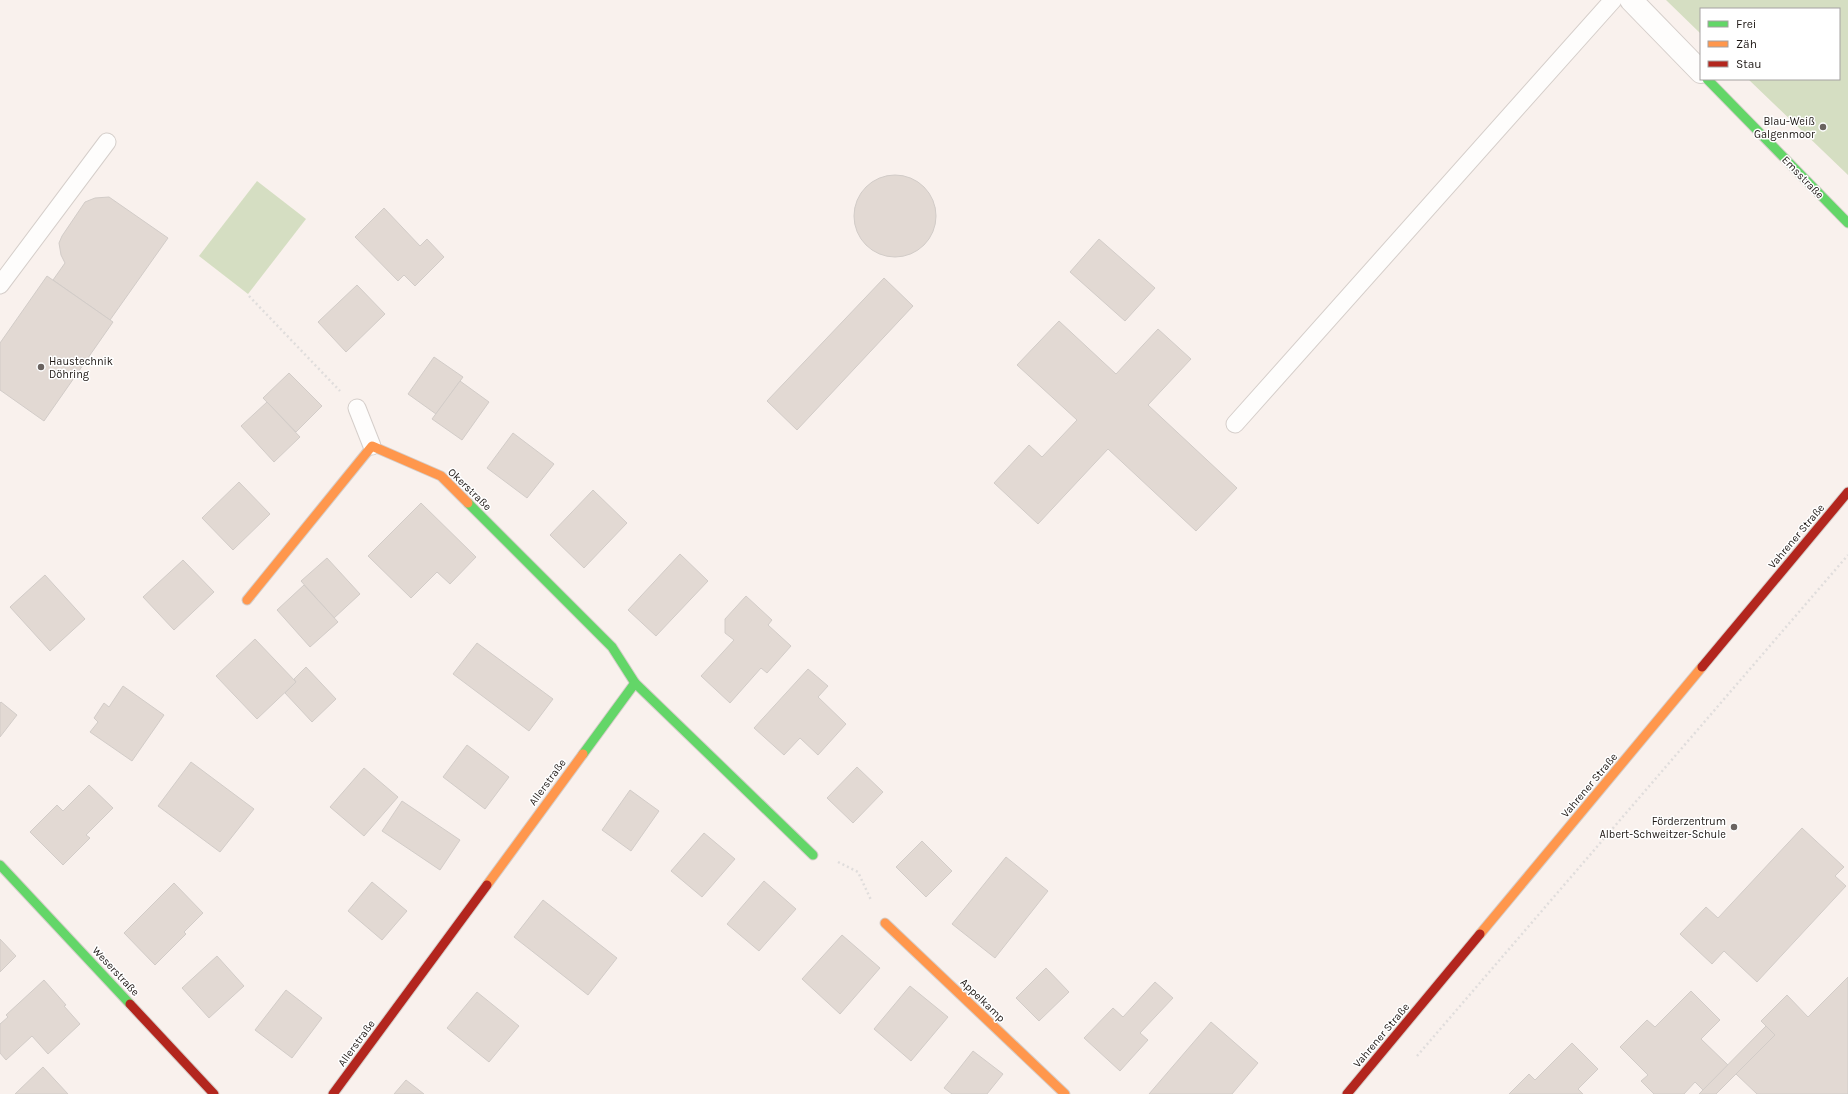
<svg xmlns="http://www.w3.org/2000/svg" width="1848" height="1094" viewBox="0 0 1848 1094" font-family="Karla,sans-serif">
  <rect width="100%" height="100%" fill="#f9f1ed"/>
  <!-- green -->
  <g fill="#d5dec2">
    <polygon points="1666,0 1848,0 1848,175 1748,79 1839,79 1839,9 1701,9 1701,34"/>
    <polygon points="257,181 306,219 248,294 199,256"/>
  </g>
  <!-- building -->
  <g fill="#e2d9d3" stroke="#d2ccc8">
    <circle cx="895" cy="216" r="41"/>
    <polygon points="109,197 168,238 110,320 53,280 65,263 61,255 59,243 62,236 85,202 95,198"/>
    <polygon points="384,208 420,246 427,239 444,257 415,286 404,275 398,281 355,237"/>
    <polygon points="1099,239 1155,288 1125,321 1070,272"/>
    <polygon points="47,276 113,322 44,421 0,390 0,343"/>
    <polygon points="884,278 913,306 797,430 767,401"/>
    <polygon points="357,285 385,314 346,352 318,322"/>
    <polygon points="1059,321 1116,374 1158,329 1191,359 1148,405 1237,488 1196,531 1108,449 1038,524 994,483 1029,445 1042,457 1077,420 1017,365"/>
    <polygon points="434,357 463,377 436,414 408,394"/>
    <polygon points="289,373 322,406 296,432 263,398"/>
    <polygon points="460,381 489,402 462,440 432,419"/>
    <polygon points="267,402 300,437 274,462 241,426"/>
    <polygon points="513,433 554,464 527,498 487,468"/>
    <polygon points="239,482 270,514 233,550 202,518"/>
    <polygon points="593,490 627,523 584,568 550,535"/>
    <polygon points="421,503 476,557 450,584 437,572 411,598 368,556"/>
    <polygon points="680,554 708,581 656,636 628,610"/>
    <polygon points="327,558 360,594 334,618 301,581"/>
    <polygon points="183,560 214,592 174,630 143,597"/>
    <polygon points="45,575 85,619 50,651 10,607"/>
    <polygon points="304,585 338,622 310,647 277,610"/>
    <polygon points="746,596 772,620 768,625 791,646 767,673 761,668 730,703 701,676 734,640 725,633 725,619"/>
    <polygon points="255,639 296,682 257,719 216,676"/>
    <polygon points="477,643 553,699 529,731 453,674"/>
    <polygon points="306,667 336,699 312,722 285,693 296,682 294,679"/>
    <polygon points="808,669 828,686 818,697 846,724 818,755 800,738 784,755 754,728"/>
    <polygon points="123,686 164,715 132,761 90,732 98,722 94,718 104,703 109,707"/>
    <polygon points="1,702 17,715 0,737 0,703"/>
    <polygon points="467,745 509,777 485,809 443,777"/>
    <polygon points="191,762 254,809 220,852 158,806"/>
    <polygon points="857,767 883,792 853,823 827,798"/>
    <polygon points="364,768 398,797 364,836 330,807"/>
    <polygon points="89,785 113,808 86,835 90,838 63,865 30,832 57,805 63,811"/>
    <polygon points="630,790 659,811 631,851 602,830"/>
    <polygon points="402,801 460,840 440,870 382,831"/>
    <polygon points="1802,828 1844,867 1835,876 1846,886 1757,982 1724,951 1712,964 1680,934 1706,907 1718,918"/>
    <polygon points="704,833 735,859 702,897 671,871"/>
    <polygon points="922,841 952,871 926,897 896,867"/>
    <polygon points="1006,857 1048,891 995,958 952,924"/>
    <polygon points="764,881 796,909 759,951 727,924"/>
    <polygon points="372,882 407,911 382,940 348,911"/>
    <polygon points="174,883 203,913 184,932 186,934 155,965 124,933"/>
    <polygon points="543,900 617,958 588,995 514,937"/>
    <polygon points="842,935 880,968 840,1014 802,979"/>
    <polygon points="0,939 16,956 0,972"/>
    <polygon points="217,956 244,986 209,1018 182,988"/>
    <polygon points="1046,968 1069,992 1039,1021 1016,998"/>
    <polygon points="1848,977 1848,1094 1757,1094 1736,1074 1775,1035 1761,1021 1787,995 1808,1017"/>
    <polygon points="44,980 66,1005 64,1006 80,1024 48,1054 32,1036 6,1060 0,1053 0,1024 8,1017 6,1015"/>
    <polygon points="1155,982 1173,998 1140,1033 1148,1040 1120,1071 1084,1038 1113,1008 1123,1017"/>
    <polygon points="910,986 948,1017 911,1061 874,1029"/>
    <polygon points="286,990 322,1018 292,1058 255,1030"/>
    <polygon points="1691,991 1720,1020 1701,1039 1728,1065 1703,1090 1695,1082 1684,1094 1654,1094 1641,1081 1648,1075 1620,1047 1647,1020 1655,1027"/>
    <polygon points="477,992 519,1026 489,1062 447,1028"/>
    <polygon points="1211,1022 1258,1063 1232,1094 1149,1094"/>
    <polygon points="1766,1026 1775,1035 1716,1094 1699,1094"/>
    <polygon points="1572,1043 1598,1069 1578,1089 1583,1094 1509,1094 1529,1074 1535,1080"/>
    <polygon points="973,1051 1003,1074 987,1094 952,1094 944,1088"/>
    <polygon points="43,1067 68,1094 15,1094"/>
    <polygon points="406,1080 424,1094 394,1094"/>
  </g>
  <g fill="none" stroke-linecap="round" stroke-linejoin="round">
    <!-- lane casing -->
    <g stroke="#d5ceca" stroke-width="19">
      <g id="lane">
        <polyline points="0,285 107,142"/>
        <polyline points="357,408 372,446"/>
        <polyline points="1235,424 1613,0"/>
      </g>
    </g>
    <!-- street casing -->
    <g stroke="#d5ceca" stroke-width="24">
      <polyline id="street" points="1631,0 1701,72"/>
    </g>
    <!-- fast casing -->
    <g stroke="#d5ceca" stroke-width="11">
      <g id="fast">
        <polyline points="1707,79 1848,223"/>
        <polyline points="468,503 612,647 635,683"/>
        <polyline points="583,754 635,683 813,855"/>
        <polyline points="0,865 130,1004"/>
      </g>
    </g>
    <!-- slow casing -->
    <g stroke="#d5ceca" stroke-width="11">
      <g id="slow">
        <polyline points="247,600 372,446 441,476 468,503"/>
        <polyline points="487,885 583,754"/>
        <polyline points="885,923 1065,1094"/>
        <polyline points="1480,934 1702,667"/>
      </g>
    </g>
    <!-- jam casing -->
    <g stroke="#d5ceca" stroke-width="11">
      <g id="jam">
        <polyline points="1702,667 1848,492"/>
        <polyline points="130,1004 214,1094"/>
        <polyline points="333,1094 487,885"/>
        <polyline points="1347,1094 1480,934"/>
      </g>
    </g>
    <!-- path -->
    <g stroke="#e0dddc" stroke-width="2.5" stroke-dasharray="2 3" stroke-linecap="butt">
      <polyline points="249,296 340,391"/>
      <polyline points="838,862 858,872 871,900"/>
      <polyline points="1417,1056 1848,555"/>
    </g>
    <!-- lane -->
    <use href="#lane" stroke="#fefdfc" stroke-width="17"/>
    <!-- street -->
    <use href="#street" stroke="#fefdfc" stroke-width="22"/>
    <!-- fast -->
    <use href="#fast" stroke="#63d668" stroke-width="9"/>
    <!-- slow -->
    <use href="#slow" stroke="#ff974d" stroke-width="9"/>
    <!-- jam -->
    <use href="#jam" stroke="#b3261e" stroke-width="9"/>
  </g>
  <!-- markers -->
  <g fill="#6a6360" stroke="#fff" stroke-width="1.5">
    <circle cx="1823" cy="127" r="4"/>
    <circle cx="41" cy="367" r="4"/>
    <circle cx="1734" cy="827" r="4"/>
  </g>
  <g text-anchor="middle" stroke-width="3" stroke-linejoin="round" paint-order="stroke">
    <!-- poi labels -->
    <g font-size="11" fill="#1d1714" stroke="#fff" text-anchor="end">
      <text x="1815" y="125">Blau-Weiß<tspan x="1815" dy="13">Galgenmoor</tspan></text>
      <text x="49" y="365" text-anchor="start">Haustechnik<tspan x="49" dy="13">Döhring</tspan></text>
      <text x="1726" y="825">Förderzentrum<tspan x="1726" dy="13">Albert-Schweitzer-Schule</tspan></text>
    </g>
    <!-- street labels -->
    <g font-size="11" fill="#1d1714" stroke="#fff">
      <text transform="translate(1803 177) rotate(46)" y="4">Emsstraße</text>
      <text transform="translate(470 489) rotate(44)" y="4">Okerstraße</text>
      <text transform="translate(1796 536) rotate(-50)" y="4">Vahrener Straße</text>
      <text transform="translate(547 782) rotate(-54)" y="4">Allerstraße</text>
      <text transform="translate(1589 785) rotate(-50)" y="4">Vahrener Straße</text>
      <text transform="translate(116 971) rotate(47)" y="4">Weserstraße</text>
      <text transform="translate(983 1000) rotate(44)" y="4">Appelkamp</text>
      <text transform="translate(1381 1035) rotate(-50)" y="4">Vahrener Straße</text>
      <text transform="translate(356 1043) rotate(-54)" y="4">Allerstraße</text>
    </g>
  </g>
  <!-- legend -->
  <rect x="1700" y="8" width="140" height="72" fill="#ffffff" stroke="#a5a2a1"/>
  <rect x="1708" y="21" width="20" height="6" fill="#63d668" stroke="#a5a2a1"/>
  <text x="1736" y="28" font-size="12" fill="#1d1714">Frei</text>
  <rect x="1708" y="41" width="20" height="6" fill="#ff974d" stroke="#a5a2a1"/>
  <text x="1736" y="48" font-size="12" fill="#1d1714">Zäh</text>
  <rect x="1708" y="61" width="20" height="6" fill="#b3261e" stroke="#a5a2a1"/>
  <text x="1736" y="68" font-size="12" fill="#1d1714">Stau</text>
</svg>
